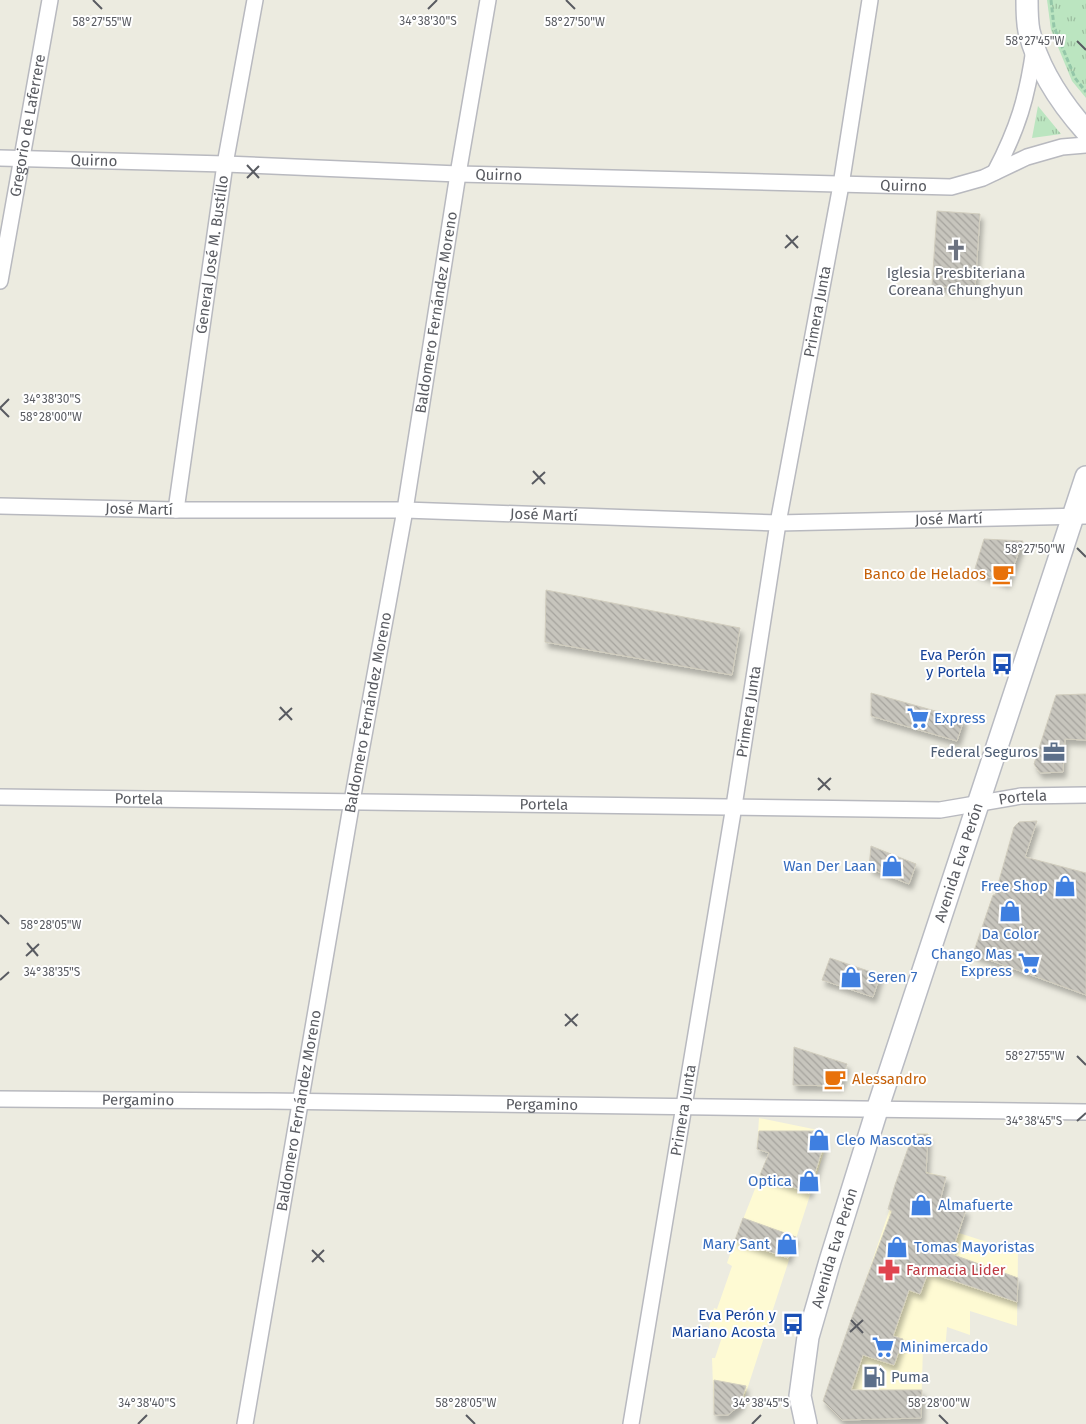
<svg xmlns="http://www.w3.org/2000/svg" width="1086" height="1424" viewBox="0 0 1086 1424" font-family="'Fira Sans',sans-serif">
  <defs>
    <pattern id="park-tufts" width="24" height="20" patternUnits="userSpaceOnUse" patternTransform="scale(1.25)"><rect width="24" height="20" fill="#bbe5c0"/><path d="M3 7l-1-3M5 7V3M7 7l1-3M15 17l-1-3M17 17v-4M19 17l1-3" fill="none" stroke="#9bbd9f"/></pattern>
    <pattern id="building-back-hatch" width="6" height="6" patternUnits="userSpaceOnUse" patternTransform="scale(1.25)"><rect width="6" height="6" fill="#c7c5bd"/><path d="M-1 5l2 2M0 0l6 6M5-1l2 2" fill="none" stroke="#a5a39d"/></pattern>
    <filter id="shadow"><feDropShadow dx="3" dy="5.5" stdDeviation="2.5" flood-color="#0004"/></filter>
  </defs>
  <rect width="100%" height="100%" fill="#ecebe0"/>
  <!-- commercial -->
  <g fill="#fefad3">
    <polygon points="759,1118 818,1130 827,1143 742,1405 727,1412 714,1415 712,1358 715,1358 722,1337 708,1331 714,1308 717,1309 732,1266 727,1263 735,1240 769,1153 757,1149"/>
    <polygon points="930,1133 928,1134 926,1172 946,1177 940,1201 966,1210 959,1233 1018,1252 1017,1326 970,1311 970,1335 947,1327 945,1351 923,1345 921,1418 825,1401 912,1143 917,1134"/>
  </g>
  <!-- park -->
  <g fill="url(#park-tufts)">
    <polygon points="1047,0 1086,0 1086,98 1072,81 1051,30"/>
    <polygon points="1038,106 1061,134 1032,138"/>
  </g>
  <!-- building -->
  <g fill="url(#building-back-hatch)" stroke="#d1cdbe" filter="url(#shadow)">
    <polygon points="937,211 980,214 975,289 932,286"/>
    <polygon points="984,539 1023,541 1007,583 974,572"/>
    <polygon points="546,590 740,628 732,675 545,642"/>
    <polygon points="871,693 964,719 957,741 871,716"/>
    <polygon points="1086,694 1086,740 1065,739 1063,772 1040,773 1034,764 1056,695"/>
    <polygon points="1037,821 1025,857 1086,873 1086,995 973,954 993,895 995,895 1014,827 1019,822"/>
    <polygon points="871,846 916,864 909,884 869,868"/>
    <polygon points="830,958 880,975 873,997 822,980"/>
    <polygon points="794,1047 847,1064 840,1086 793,1085"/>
    <polygon points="759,1131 818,1131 825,1140 809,1193 760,1175 769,1153 757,1149"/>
    <polygon points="917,1134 928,1134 926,1173 946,1177 940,1201 966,1210 951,1254 1018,1278 1017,1302 928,1272 920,1294 909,1290 893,1336 903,1339 894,1365 863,1355 851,1390 922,1390 921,1418 842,1420 823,1401 851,1320 892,1211 888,1209 895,1185 911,1140"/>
    <polygon points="743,1218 796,1237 788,1258 735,1240"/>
    <polygon points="714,1380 746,1386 740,1405 728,1415 714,1415"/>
  </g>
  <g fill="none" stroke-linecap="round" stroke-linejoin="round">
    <!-- street casing -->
    <g stroke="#b8b9bf" stroke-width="18">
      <g id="street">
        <path id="s1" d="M0 158 225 164 458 174 951 187 983 178 1027 157 1062 147 1086 145"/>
        <path d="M995 172C1018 128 1027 98 1034 49"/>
        <path id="s2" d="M0 281 50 0"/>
        <path id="s3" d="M0 506 176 510H405L778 523 1086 516"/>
        <path id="s4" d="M176 510 225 164 255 0"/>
        <path id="s5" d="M0 797 940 810 1021 796 1086 795"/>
        <path id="s6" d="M0 1099 269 1101 1086 1112"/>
        <path id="s7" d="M245 1424 352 801 405 510 458 174 488 0"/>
        <path id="s8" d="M631 1424 734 806 778 523 841 185 870 0"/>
      </g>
    </g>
    <!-- secondary casing -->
    <g stroke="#b9bbc2" stroke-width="24">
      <g id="secondary">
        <path d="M1027 0C1027 10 1027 21 1029 31 1038 68 1061 103 1086 131"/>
        <path id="s9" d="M806 1424 800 1396 808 1337 830 1261 877 1110 1086 477"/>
      </g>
    </g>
    <!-- path -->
    <polyline stroke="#94c6a8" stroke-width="3" stroke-dasharray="5 2.5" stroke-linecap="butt" points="1051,0 1054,27 1075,78 1086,92"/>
    <!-- street -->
    <use href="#street" stroke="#fff" stroke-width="15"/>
    <!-- secondary -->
    <use href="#secondary" stroke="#fff" stroke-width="21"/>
  </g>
  <!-- ticks -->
  <path fill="none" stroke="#595b61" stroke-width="2" d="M93 0 102 9M566 0 575 9M428 9 437 0M1077 41 1086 50M247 165 259 178M247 178 259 166M786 235 798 248M785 248 798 236M0 408 9 417M0 408 9 399M533 471 545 484M532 484 545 472M1077 548 1086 557M280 707 292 720M279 720 292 708M818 778 830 790M818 790 831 778M0 915 9 924M27 943 38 956M26 956 39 944M0 980 9 972M565 1014 577 1026M565 1026 578 1014M1077 1056 1086 1065M1077 1121 1086 1113M312 1250 324 1262M312 1262 324 1250M851 1320 863 1333M850 1332 863 1320M466 1415 475 1424M939 1415 948 1424M138 1424 147 1415M752 1424 761 1415"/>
  <!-- icons -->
  <defs>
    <g id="church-bare" transform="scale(1.725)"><path d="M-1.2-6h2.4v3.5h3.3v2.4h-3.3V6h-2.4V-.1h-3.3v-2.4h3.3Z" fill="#6b7280" stroke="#fff" stroke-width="2.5" paint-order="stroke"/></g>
    <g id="cafe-bare" transform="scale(1.725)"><path d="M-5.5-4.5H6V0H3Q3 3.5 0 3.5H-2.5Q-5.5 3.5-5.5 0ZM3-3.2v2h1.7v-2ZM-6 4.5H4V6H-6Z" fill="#e8710a" stroke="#fff" stroke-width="2.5" paint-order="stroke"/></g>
    <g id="bus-bare" transform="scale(1.725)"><path d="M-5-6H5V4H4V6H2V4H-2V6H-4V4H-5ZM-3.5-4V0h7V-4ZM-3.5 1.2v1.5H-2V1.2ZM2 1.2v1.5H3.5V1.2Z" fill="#1a4fb4" stroke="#fff" stroke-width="2.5" paint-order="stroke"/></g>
    <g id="supermarket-bare" transform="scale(1.725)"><path d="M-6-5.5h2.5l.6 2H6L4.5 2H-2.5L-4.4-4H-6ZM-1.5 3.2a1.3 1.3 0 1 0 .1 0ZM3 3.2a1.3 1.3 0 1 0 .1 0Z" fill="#3f7fe0" stroke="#fff" stroke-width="2.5" paint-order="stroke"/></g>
    <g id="office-bare" transform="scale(1.725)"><path d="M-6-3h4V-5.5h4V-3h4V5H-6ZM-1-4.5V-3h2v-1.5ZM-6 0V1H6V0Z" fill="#5c6f8a" stroke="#fff" stroke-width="2.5" paint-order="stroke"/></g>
    <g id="shop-bare" transform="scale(1.725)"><path d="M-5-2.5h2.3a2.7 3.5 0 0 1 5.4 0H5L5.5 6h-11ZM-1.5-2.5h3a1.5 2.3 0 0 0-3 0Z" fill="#3f7fe0" stroke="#fff" stroke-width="2.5" paint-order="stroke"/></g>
    <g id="pharmacy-bare" transform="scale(1.725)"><path d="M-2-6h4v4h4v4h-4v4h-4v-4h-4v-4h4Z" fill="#e0444e" stroke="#fff" stroke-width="2.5" paint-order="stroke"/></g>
    <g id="fuel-bare" transform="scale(1.725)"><path d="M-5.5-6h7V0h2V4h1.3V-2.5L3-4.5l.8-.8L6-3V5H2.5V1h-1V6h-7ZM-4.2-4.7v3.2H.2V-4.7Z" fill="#5c6f8a" stroke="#fff" stroke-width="2.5" paint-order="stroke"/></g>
  </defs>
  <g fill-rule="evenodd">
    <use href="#church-bare" x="956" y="250"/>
    <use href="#cafe-bare" x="1003" y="574"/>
    <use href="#bus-bare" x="1002" y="664"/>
    <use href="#supermarket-bare" x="918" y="718"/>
    <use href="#office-bare" x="1054" y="752"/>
    <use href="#shop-bare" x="892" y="866"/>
    <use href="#shop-bare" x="1065" y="886"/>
    <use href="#shop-bare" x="1010" y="911"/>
    <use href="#supermarket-bare" x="1029" y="963"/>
    <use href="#shop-bare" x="851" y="977"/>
    <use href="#cafe-bare" x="835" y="1079"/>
    <use href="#shop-bare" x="819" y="1140"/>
    <use href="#shop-bare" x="809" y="1181"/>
    <use href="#shop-bare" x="921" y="1205"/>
    <use href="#shop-bare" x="787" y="1244"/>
    <use href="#shop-bare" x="897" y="1247"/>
    <use href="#pharmacy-bare" x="889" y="1270"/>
    <use href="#bus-bare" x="793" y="1324"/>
    <use href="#supermarket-bare" x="883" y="1347"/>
    <use href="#fuel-bare" x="874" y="1377"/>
  </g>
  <g text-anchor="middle" stroke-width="4" stroke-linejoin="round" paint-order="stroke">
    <!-- street labels -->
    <g font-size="15" fill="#595b61" stroke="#fff">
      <text dy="5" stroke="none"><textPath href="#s2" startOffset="158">Gregorio de Laferrere</textPath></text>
      <text dy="5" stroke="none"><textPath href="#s1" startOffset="94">Quirno</textPath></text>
      <text dy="5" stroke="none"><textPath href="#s1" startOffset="499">Quirno</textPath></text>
      <text dy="5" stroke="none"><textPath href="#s1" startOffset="904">Quirno</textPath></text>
      <text dy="5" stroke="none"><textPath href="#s4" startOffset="258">General José M. Bustillo</textPath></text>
      <text dy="5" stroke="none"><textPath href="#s7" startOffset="1128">Baldomero Fernández Moreno</textPath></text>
      <text dy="5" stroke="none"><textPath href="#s8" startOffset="1128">Primera Junta</textPath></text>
      <text dy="5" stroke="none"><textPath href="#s3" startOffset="139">José Martí</textPath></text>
      <text dy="5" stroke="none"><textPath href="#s3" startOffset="544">José Martí</textPath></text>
      <text dy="5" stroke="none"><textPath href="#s3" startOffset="949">José Martí</textPath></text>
      <text dy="5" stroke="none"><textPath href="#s7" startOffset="722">Baldomero Fernández Moreno</textPath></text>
      <text dy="5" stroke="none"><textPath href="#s8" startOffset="722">Primera Junta</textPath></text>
      <text dy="5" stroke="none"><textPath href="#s5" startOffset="139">Portela</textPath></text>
      <text dy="5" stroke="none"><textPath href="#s5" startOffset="1024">Portela</textPath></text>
      <text dy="5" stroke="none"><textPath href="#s5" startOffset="544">Portela</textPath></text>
      <text dy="5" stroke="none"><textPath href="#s9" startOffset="586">Avenida Eva Perón</textPath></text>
      <text dy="5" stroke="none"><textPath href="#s6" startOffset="138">Pergamino</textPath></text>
      <text dy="5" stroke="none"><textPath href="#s6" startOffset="542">Pergamino</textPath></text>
      <text dy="5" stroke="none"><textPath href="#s7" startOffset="318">Baldomero Fernández Moreno</textPath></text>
      <text dy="5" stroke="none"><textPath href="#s8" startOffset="318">Primera Junta</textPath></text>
      <text dy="5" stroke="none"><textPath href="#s9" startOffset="181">Avenida Eva Perón</textPath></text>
    </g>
    <!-- worship labels -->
    <g font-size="15" fill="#5b616d" stroke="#fff">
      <text x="956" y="278">Iglesia Presbiteriana<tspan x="956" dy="17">Coreana Chunghyun</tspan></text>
    </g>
    <!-- food labels -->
    <g font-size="15" fill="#c56008" stroke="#fff" text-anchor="end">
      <text x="986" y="579">Banco de Helados</text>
      <text x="852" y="1084" text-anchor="start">Alessandro</text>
    </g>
    <!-- transit labels -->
    <g font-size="15" fill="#164399" stroke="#fff" text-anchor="end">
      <text x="986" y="660">Eva Perón<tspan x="986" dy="17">y Portela</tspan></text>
      <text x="776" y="1320">Eva Perón y<tspan x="776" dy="17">Mariano Acosta</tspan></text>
    </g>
    <!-- shop labels -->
    <g font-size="15" fill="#366cbe" stroke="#fff" text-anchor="start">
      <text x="934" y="723">Express</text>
      <text x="876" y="871" text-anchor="end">Wan Der Laan</text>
      <text x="1048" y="891" text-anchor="end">Free Shop</text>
      <text x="1010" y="939" text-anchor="middle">Da Color</text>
      <text x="1012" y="959" text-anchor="end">Chango Mas<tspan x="1012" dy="17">Express</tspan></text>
      <text x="868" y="982">Seren 7</text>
      <text x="836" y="1145">Cleo Mascotas</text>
      <text x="792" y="1186" text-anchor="end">Optica</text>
      <text x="938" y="1210">Almafuerte</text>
      <text x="770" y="1249" text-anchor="end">Mary Sant</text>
      <text x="914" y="1252">Tomas Mayoristas</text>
      <text x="900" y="1352">Minimercado</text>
    </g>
    <!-- service labels -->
    <g font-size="15" fill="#4e5e75" stroke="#fff" text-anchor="end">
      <text x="1038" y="757">Federal Seguros</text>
      <text x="891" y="1382" text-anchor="start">Puma</text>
    </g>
    <!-- health labels -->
    <g font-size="15" fill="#be3a42" stroke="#fff" text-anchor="start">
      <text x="906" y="1275">Farmacia Lider</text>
    </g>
  </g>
  <g font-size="12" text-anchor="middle" fill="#595b61" stroke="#fff" stroke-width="4" stroke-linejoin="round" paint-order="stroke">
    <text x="428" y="25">34°38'30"S</text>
    <text x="102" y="26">58°27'55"W</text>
    <text x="575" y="26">58°27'50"W</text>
    <text x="1035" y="45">58°27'45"W</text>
    <text x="52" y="403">34°38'30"S</text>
    <text x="51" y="421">58°28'00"W</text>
    <text x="1035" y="553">58°27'50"W</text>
    <text x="51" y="929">58°28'05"W</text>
    <text x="52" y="976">34°38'35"S</text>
    <text x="1035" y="1060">58°27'55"W</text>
    <text x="1034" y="1125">34°38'45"S</text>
    <text x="466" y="1407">58°28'05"W</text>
    <text x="939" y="1407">58°28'00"W</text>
    <text x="147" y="1407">34°38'40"S</text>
    <text x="761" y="1407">34°38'45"S</text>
  </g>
</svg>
